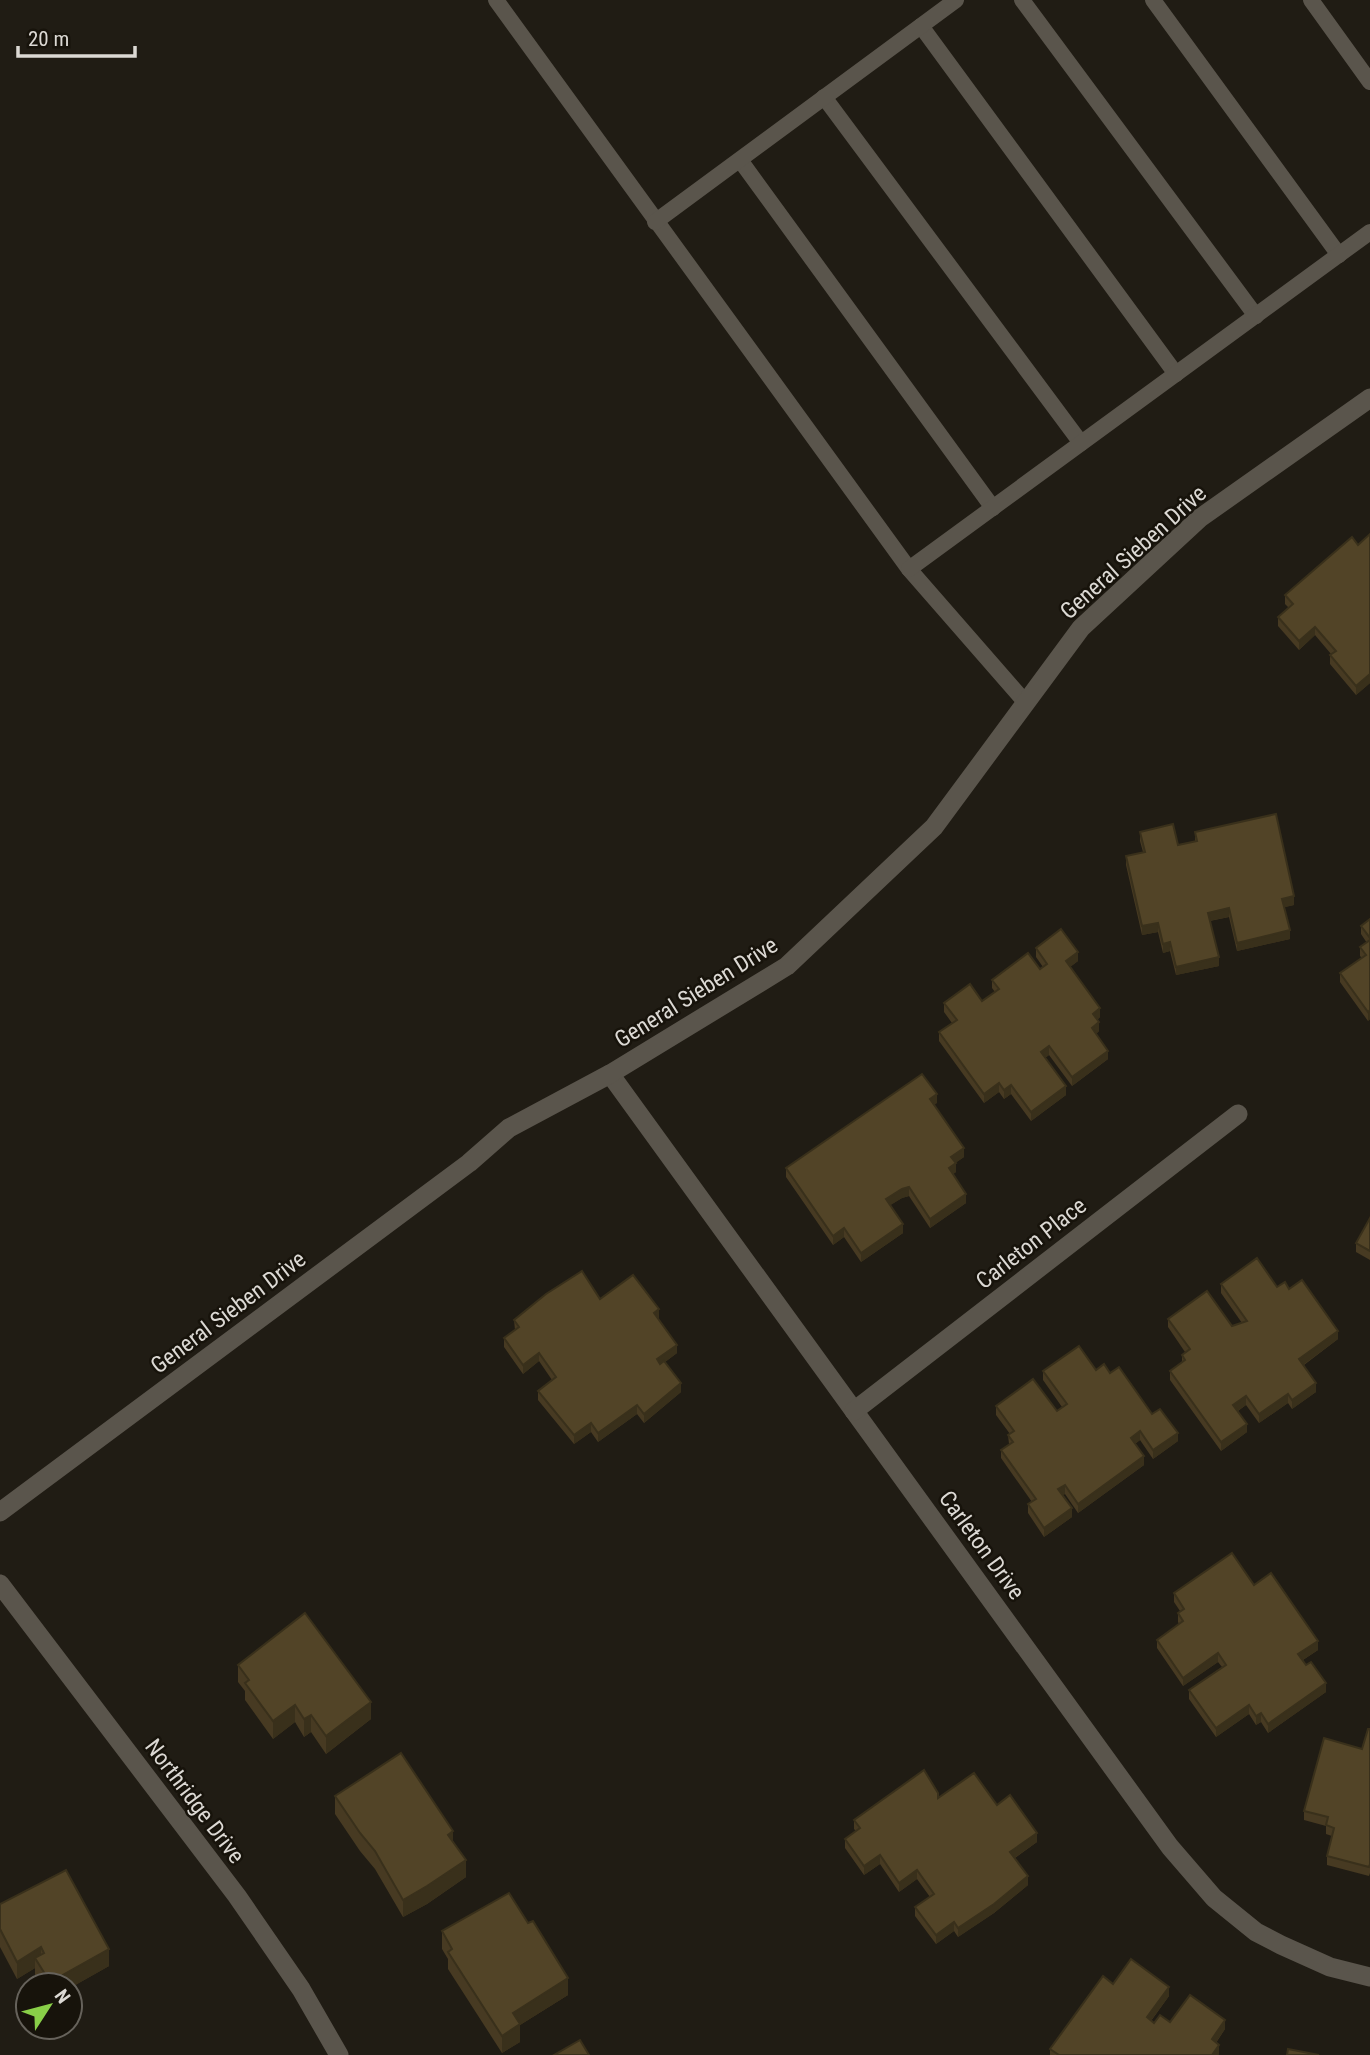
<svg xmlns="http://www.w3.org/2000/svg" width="1370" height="2055" viewBox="0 0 1370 2055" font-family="'Roboto Condensed',sans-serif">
  <rect width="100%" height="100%" fill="#201c14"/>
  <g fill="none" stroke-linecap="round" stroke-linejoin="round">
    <!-- service -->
    <g stroke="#5a554c" stroke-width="16">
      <polyline points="496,0 909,569 1026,703"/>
      <polyline points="1022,0 1256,316"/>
      <polyline points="1153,0 1339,255"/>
      <polyline points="1311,0 1370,82"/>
      <polyline points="921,26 1176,374"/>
      <polyline points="824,97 1081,443"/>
      <polyline points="740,160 993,508"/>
      <polyline points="655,222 956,0"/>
      <polyline points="909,569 1370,232"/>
    </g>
    <!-- minor -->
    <g stroke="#5a554c" stroke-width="19">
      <polyline points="610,1074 1170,1847 1214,1898 1256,1932 1281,1945 1330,1967 1370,1977"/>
      <polyline points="854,1411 1238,1114"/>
      <polyline points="0,1584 237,1896 301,1989 339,2055"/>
    </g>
    <!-- tertiary -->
    <polyline stroke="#5a554c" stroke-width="19" points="0,1512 469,1163 509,1128 610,1074 787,966 934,827 1081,628 1200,518 1370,398"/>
  </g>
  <!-- wall -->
  <g fill="#473a22">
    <polygon points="1370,534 1370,683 1356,695 1330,664 1330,655 1331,654 1315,635 1299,650 1278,626 1278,617 1289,608 1285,604 1285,595 1358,545"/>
    <polygon points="1140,832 1178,845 1195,841 1195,832 1294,905 1284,907 1290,939 1237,951 1229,917 1210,921 1219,966 1176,975 1170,951 1163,953 1158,932 1142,935 1126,865 1126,856 1143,852 1140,841"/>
    <polygon points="1370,919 1370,1019 1368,1021 1340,982 1340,973 1362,958 1360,956 1360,947 1367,943 1361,934 1361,926"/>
    <polygon points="1036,948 1078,961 1070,967 1100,1017 1097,1020 1099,1031 1096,1034 1108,1059 1072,1086 1049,1055 1045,1058 1066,1095 1031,1121 1011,1094 1004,1099 999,1092 984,1103 939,1041 939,1032 952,1023 944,1012 944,1003 982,1001 995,992 992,988 992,980 1040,969 1043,967 1036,957"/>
    <polygon points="937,1103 934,1105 964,1157 955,1163 956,1172 953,1174 966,1203 930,1228 909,1196 902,1198 890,1205 903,1233 861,1262 844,1237 833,1245 786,1177 786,1168"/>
    <polygon points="1370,1218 1370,1260 1356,1252 1356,1243"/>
    <polygon points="1221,1284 1289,1289 1338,1339 1304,1365 1316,1392 1292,1409 1288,1403 1259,1423 1246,1405 1238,1411 1247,1432 1221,1451 1170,1380 1170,1371 1182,1363 1182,1355 1185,1352 1168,1327 1168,1319 1232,1326 1242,1323 1221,1293"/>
    <polygon points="600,1299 659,1318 658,1319 677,1353 665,1362 681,1392 644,1423 637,1414 598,1442 591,1432 574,1444 538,1400 538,1391 552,1380 539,1361 523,1374 504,1347 504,1338 515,1330 514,1320"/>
    <polygon points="1096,1370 1110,1373 1152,1414 1178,1441 1153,1459 1140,1440 1135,1444 1144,1465 1078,1513 1065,1494 1062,1495 1072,1517 1044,1537 1028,1513 1028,1504 1032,1502 1001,1458 1001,1450 1009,1444 1008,1435 1010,1434 996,1415 996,1406 1057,1411 1062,1407 1043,1380 1043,1371"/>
    <polygon points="1254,1585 1318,1650 1303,1660 1326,1692 1268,1733 1261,1722 1256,1725 1249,1714 1216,1737 1189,1699 1189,1690 1222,1667 1218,1662 1183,1686 1157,1648 1157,1640 1179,1624 1178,1622 1178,1613 1180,1611 1174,1602 1174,1593"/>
    <polygon points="238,1665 371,1719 326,1754 311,1732 304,1737 295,1722 273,1739 245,1700 245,1691 238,1682"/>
    <polygon points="1370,1729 1370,1873 1369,1876 1327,1865 1327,1856 1332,1836 1326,1834 1326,1826 1304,1820 1304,1811 1362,1749"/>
    <polygon points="335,1796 453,1841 466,1877 427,1904 403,1917 375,1869 360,1851 335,1814"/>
    <polygon points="938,1798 997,1805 1037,1842 1015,1858 1028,1885 994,1913 958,1937 954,1931 936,1944 915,1916 915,1907 930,1897 917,1879 899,1892 880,1864 864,1875 845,1848 845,1839 856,1831 854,1829 854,1820"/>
    <polygon points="0,1904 109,1966 70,1988 70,1985 41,1985 35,1975 35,1968 17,1979 0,1947"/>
    <polygon points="442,1931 568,1995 520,2025 520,2042 502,2053 448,1969 448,1959 442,1949"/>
    <polygon points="1113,1984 1169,1996 1151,2021 1154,2023 1170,2022 1225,2029 1216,2043 1219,2054 1218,2055 1050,2055 1050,2049"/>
  </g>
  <!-- shaded-wall -->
  <g fill="#39301b">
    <polygon points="1315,627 1315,635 1299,650 1299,641"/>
    <polygon points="1370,674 1370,683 1356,695 1356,686"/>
    <polygon points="1294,896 1294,905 1282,908 1282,899"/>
    <polygon points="1229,908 1229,917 1208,921 1208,913"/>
    <polygon points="1158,923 1158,932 1142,935 1142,926"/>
    <polygon points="1290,930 1290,939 1237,951 1237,943"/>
    <polygon points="1170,942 1170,951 1163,953 1163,944"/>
    <polygon points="1078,952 1078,961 1066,970 1066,961"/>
    <polygon points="1219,957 1219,966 1176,975 1176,967"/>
    <polygon points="1100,1008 1100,1017 1093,1023 1093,1014"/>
    <polygon points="1370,1010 1370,1019 1368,1021 1368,1012"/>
    <polygon points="1099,1022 1099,1031 1092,1037 1092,1028"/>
    <polygon points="1049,1046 1049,1055 1041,1061 1041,1052"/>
    <polygon points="1108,1051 1108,1059 1072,1086 1072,1077"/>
    <polygon points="999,1083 999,1092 984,1103 984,1094"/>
    <polygon points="1011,1085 1011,1094 1004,1099 1004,1090"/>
    <polygon points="1066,1086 1066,1095 1031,1121 1031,1112"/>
    <polygon points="937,1094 937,1103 930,1108 930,1099"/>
    <polygon points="964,1148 964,1157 951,1166 951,1157"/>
    <polygon points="956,1163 956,1172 949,1177 949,1168"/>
    <polygon points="909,1187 909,1196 902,1198 886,1208 886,1199 902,1189"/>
    <polygon points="966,1194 966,1203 930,1228 930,1219"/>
    <polygon points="903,1224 903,1233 861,1262 861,1253"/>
    <polygon points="844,1228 844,1237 833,1245 833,1236"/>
    <polygon points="659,1309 659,1318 654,1322 654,1313"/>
    <polygon points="1338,1331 1338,1339 1299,1368 1299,1359"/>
    <polygon points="677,1345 677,1353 657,1368 657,1359"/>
    <polygon points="539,1353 539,1361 523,1374 523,1365"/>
    <polygon points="681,1383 681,1392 644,1423 644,1414"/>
    <polygon points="1316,1383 1316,1392 1292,1409 1292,1400"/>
    <polygon points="1288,1394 1288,1403 1259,1423 1259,1414"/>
    <polygon points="1246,1396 1246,1405 1233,1414 1233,1405"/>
    <polygon points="637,1405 637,1414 598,1442 598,1433"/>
    <polygon points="591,1423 591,1432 574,1444 574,1435"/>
    <polygon points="1247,1424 1247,1432 1221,1451 1221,1442"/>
    <polygon points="1140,1431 1140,1440 1131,1447 1131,1438"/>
    <polygon points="1178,1433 1178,1441 1153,1459 1153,1450"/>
    <polygon points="1144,1456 1144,1465 1078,1513 1078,1504"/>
    <polygon points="1065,1485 1065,1494 1058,1498 1058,1489"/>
    <polygon points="1072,1508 1072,1517 1044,1537 1044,1528"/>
    <polygon points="1318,1641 1318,1650 1298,1663 1298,1654"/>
    <polygon points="1218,1653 1218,1662 1183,1686 1183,1678"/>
    <polygon points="1326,1683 1326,1692 1268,1733 1268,1724"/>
    <polygon points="371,1702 371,1719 326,1754 326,1736"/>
    <polygon points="295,1705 295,1722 273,1739 273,1721"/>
    <polygon points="1249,1705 1249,1714 1216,1737 1216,1728"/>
    <polygon points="1261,1713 1261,1722 1256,1725 1256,1716"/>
    <polygon points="311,1715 311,1732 304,1737 304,1719"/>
    <polygon points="453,1831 453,1849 448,1835"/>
    <polygon points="1037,1833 1037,1842 1010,1861 1010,1852"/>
    <polygon points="880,1855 880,1864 864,1875 864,1866"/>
    <polygon points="466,1860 466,1877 427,1904 403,1917 403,1900"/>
    <polygon points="917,1870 917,1879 899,1892 899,1883"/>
    <polygon points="1028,1876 1028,1885 994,1913 958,1937 958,1928"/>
    <polygon points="954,1922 954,1931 936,1944 936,1935"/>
    <polygon points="41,1947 41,1965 35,1958 35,1968 17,1979 17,1962"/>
    <polygon points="109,1949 109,1966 70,1988 70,1985 50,1985 50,1982"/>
    <polygon points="568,1978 568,1995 520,2025 520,2042 502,2053 502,2036 513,2013"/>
    <polygon points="1169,1987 1169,1996 1147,2026 1147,2017"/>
    <polygon points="1225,2020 1225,2029 1212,2048 1212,2039"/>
    <polygon points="1219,2045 1219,2054 1218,2055 1212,2055"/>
  </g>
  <!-- building -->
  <g fill="#524427" stroke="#39301b" stroke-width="2">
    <polygon points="1370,534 1370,674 1356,686 1330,655 1336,651 1315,627 1299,641 1278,617 1293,604 1285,595 1352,537 1358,545"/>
    <polygon points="1276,814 1294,896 1282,899 1290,930 1237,943 1229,908 1208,913 1219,957 1176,967 1170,942 1163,944 1158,923 1142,926 1126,856 1145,852 1140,832 1173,824 1178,845 1197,841 1195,832"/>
    <polygon points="1370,919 1370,938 1361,926"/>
    <polygon points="1061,929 1078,952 1066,961 1100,1008 1093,1014 1099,1022 1092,1028 1108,1051 1072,1077 1049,1046 1041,1052 1066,1086 1031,1112 1011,1085 1004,1090 999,1083 984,1094 939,1032 957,1020 944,1003 970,984 982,1001 999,989 992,980 1028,953 1040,969 1047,964 1036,948"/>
    <polygon points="1370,940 1370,1010 1368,1012 1340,973 1366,955 1360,947"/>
    <polygon points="922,1074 937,1094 930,1099 964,1148 951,1157 956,1163 949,1168 966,1194 930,1219 909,1187 902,1189 886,1199 903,1224 861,1253 844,1228 833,1236 786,1168"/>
    <polygon points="1370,1218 1370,1251 1356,1243"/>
    <polygon points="1257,1258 1277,1287 1285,1282 1289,1289 1302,1280 1338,1331 1299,1359 1316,1383 1292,1400 1288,1394 1259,1414 1246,1396 1233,1405 1247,1424 1221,1442 1170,1371 1185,1360 1182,1355 1190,1349 1168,1319 1207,1291 1232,1326 1247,1321 1221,1284"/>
    <polygon points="582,1271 600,1299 633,1275 659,1309 654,1313 677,1345 657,1359 660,1364 664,1361 681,1383 644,1414 637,1405 598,1433 591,1423 574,1435 538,1391 556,1377 539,1353 523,1365 504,1338 519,1327 514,1320 546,1294"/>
    <polygon points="1079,1346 1096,1370 1104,1364 1110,1373 1119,1367 1152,1414 1160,1409 1178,1433 1153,1450 1140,1431 1131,1438 1144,1456 1078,1504 1065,1485 1058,1489 1072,1508 1044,1528 1028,1504 1036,1499 1001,1450 1013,1442 1008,1435 1014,1431 996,1406 1033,1379 1057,1411 1067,1404 1043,1371"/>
    <polygon points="1232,1553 1254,1585 1271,1573 1318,1641 1298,1654 1306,1665 1311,1662 1326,1683 1268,1724 1261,1713 1256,1716 1249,1705 1216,1728 1189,1690 1226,1665 1218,1653 1183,1678 1157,1640 1183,1621 1178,1613 1184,1609 1174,1593"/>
    <polygon points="305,1613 371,1702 326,1736 311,1715 304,1719 295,1705 273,1721 245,1683 249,1680 238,1665"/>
    <polygon points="1368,1729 1370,1729 1370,1864 1369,1867 1327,1856 1334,1828 1326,1825 1328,1817 1304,1811 1324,1738 1362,1749"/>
    <polygon points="401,1753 453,1831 448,1835 466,1860 427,1886 403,1900 375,1851 360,1833 335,1796"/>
    <polygon points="924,1770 938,1793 938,1798 974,1773 997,1805 1010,1795 1037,1833 1010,1852 1028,1876 994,1904 958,1928 954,1922 936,1935 915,1907 934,1894 917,1870 899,1883 880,1855 864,1866 845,1839 860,1828 854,1820"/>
    <polygon points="66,1870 109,1949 50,1982 35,1958 44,1953 41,1947 17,1962 0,1929 0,1904"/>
    <polygon points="509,1893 528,1923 533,1921 568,1978 513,2013 520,2024 502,2036 448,1952 452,1949 442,1931"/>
    <polygon points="1131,1959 1169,1987 1147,2017 1154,2023 1160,2015 1170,2022 1190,1995 1225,2020 1212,2039 1219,2045 1212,2055 1059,2055 1050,2049 1103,1976 1113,1984"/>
    <polygon points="580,2040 589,2055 554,2055"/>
    <polygon points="1288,2049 1319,2055 1287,2055"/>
  </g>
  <g text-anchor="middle" stroke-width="5" stroke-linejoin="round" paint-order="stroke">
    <!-- street labels -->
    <g font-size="23" fill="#dcd9d4" stroke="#17130b">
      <text transform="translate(1133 552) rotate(-42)" y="8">General Sieben Drive</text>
      <text transform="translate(696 992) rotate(-32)" y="8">General Sieben Drive</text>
      <text transform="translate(1031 1243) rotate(-38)" y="8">Carleton Place</text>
      <text transform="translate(228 1312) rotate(-37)" y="8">General Sieben Drive</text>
      <text transform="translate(982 1545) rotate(54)" y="8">Carleton Drive</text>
      <text transform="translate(195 1801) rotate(53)" y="8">Northridge Drive</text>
    </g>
  </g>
  <!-- north arrow -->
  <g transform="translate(49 2006) rotate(54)"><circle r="33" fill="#17130b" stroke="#66625b" stroke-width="2"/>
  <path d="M0-5L12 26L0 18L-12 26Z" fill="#89cf48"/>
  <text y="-10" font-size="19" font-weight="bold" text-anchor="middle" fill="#dcd9d4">N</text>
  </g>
  <!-- scale -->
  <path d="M18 46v10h117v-10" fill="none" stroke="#dcd9d4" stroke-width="3.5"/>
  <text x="28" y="46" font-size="21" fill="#dcd9d4" stroke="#17130b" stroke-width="5" paint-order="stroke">20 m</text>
</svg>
